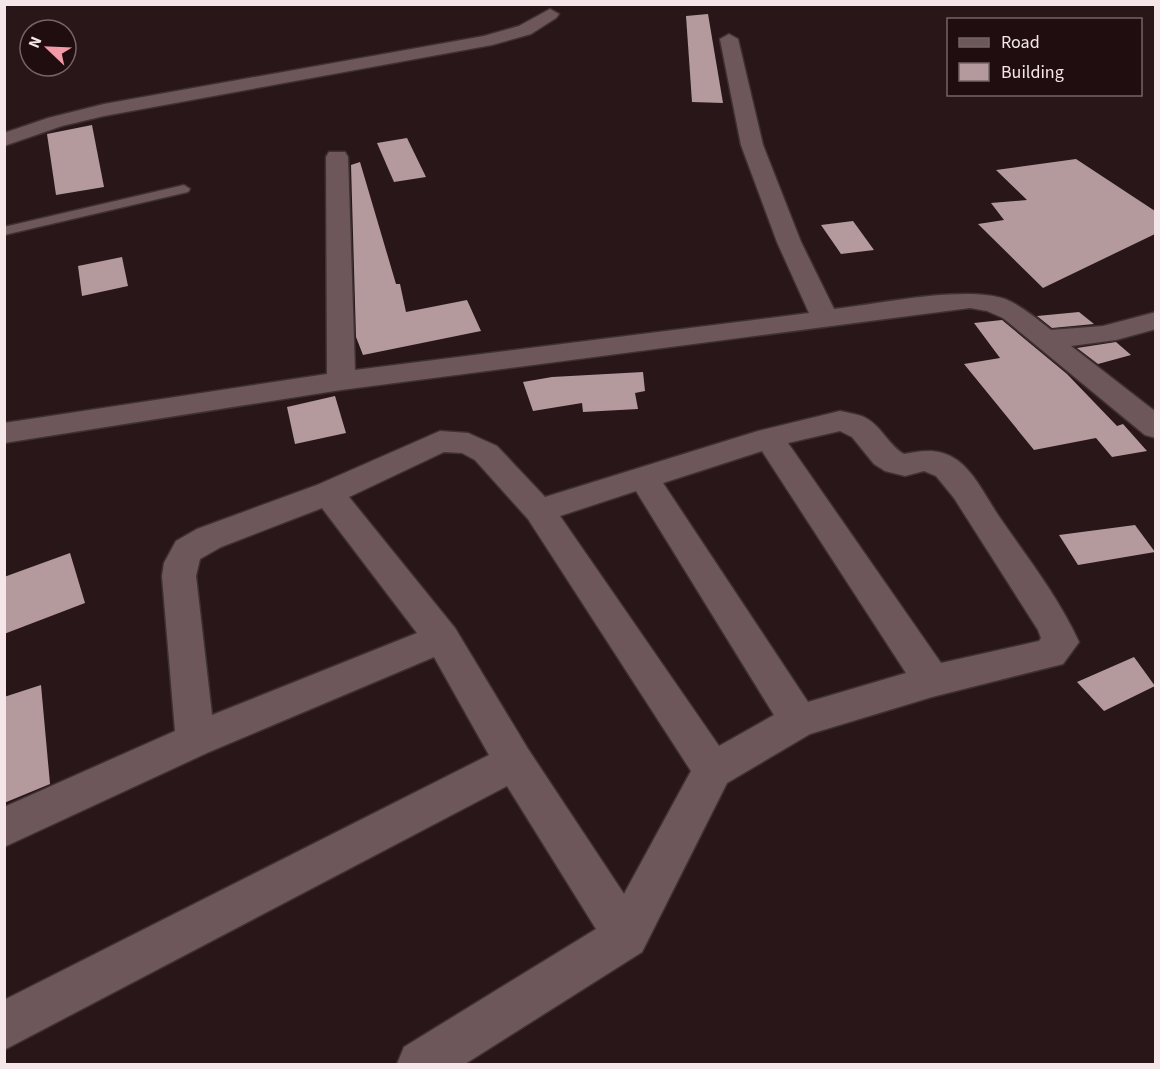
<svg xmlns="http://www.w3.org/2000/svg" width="1160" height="1069" viewBox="0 0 1160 1069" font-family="'Source Sans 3',sans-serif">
  <rect width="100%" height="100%" fill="#291619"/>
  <!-- building -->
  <g fill="#b49a9d">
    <polygon points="708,14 723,103 692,102 686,16"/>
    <polygon points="92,125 104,187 56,195 47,134"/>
    <polygon points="407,138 426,177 394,182 377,143"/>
    <polygon points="1076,159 1155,211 1155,234 1043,288 978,224 1004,220 991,203 1027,200 996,170"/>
    <polygon points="360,162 396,284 400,284 406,312 467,300 481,331 363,355 356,337 351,165"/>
    <polygon points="853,221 874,250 841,254 821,225"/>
    <polygon points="122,257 128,286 82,296 78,266"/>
    <polygon points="1079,312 1094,324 1052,328 1037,316"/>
    <polygon points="1002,320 1067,374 1117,426 1123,424 1147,451 1112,457 1096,438 1034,450 964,364 1000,358 974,323"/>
    <polygon points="1116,342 1131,355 1098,364 1077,348"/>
    <polygon points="643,372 645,391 635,393 638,409 583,412 582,403 533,411 523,382 552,377"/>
    <polygon points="335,396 346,433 295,444 287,407"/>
    <polygon points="1135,525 1155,552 1078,565 1059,535"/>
    <polygon points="70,553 85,603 4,634 4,577"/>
    <polygon points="1134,657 1155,686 1104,711 1077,682"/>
    <polygon points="41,685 50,784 4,803 4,697"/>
  </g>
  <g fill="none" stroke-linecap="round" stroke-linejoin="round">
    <!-- service casing -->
    <g stroke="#3f3133" stroke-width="3">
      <polygon id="service" points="184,185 190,189 188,192 4,235 4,227"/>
    </g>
    <!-- minor casing -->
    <g stroke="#3f3133" stroke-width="3">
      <g id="minor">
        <polygon points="550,9 559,14 556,18 531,34 492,45 104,116 62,126 4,146 4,133 48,118 104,104 484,36 519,26"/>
        <path d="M729 34 738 39 763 145 801 242 834 309C878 304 965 285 1005 299 1022 306 1036 318 1051 330L1103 326 1156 312V329L1116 340 1071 346 1156 412V438L1145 435 1003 318 987 311 970 308 341 390 4 443V423L327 374 326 157 329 152H345L348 157 355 370 809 313 777 242 741 145 720 39Z"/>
        <path d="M840 411C848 413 857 414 864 417 881 425 888 445 904 454 923 450 940 448 957 460 974 472 986 497 998 515 1026 556 1058 596 1079 642L1063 664 932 697 810 734 727 783 642 952 465 1064H397L404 1047 596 929 507 786 4 1050V1000L489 755 434 657 209 752 4 847V807L175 731 162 576 164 563 176 541 197 529 317 485 440 431 468 433 497 446 545 497 758 431ZM840 431 852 437 874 464 885 471 905 476 924 471 936 476 954 498 1038 630 1041 638 1039 641 941 663 788 443ZM762 451 906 673 808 702 663 483ZM444 452 462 453 475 460 528 519 691 771 624 894 528 749 455 628 349 497ZM636 491 774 715 719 746 560 516ZM322 508 417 633 212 715 196 576 200 559 221 547Z"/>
      </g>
    </g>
    <!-- service -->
    <use href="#service" fill="#6e575a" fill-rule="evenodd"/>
    <!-- minor -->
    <use href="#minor" fill="#6e575a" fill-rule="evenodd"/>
  </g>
  <!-- border -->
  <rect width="1160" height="1069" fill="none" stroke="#f5e7e9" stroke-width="12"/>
  <!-- legend -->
  <rect x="947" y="18" width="195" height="78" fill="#1f0d10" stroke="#756467" stroke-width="1.5"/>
  <rect x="959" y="38" width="30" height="9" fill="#6e575a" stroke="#756467" stroke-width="1.5"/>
  <text x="1001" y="48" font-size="18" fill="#f5e7e9">Road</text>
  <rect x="959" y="63" width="30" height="18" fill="#b49a9d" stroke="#756467" stroke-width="1.5"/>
  <text x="1001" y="78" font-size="18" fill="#f5e7e9">Building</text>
  <!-- north arrow -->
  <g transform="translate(48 48) rotate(293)"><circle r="28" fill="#1f0d10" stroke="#756467" stroke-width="1.5"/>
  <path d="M0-4.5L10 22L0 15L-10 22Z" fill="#f39aa8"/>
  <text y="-9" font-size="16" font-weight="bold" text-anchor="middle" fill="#f5e7e9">N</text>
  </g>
</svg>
